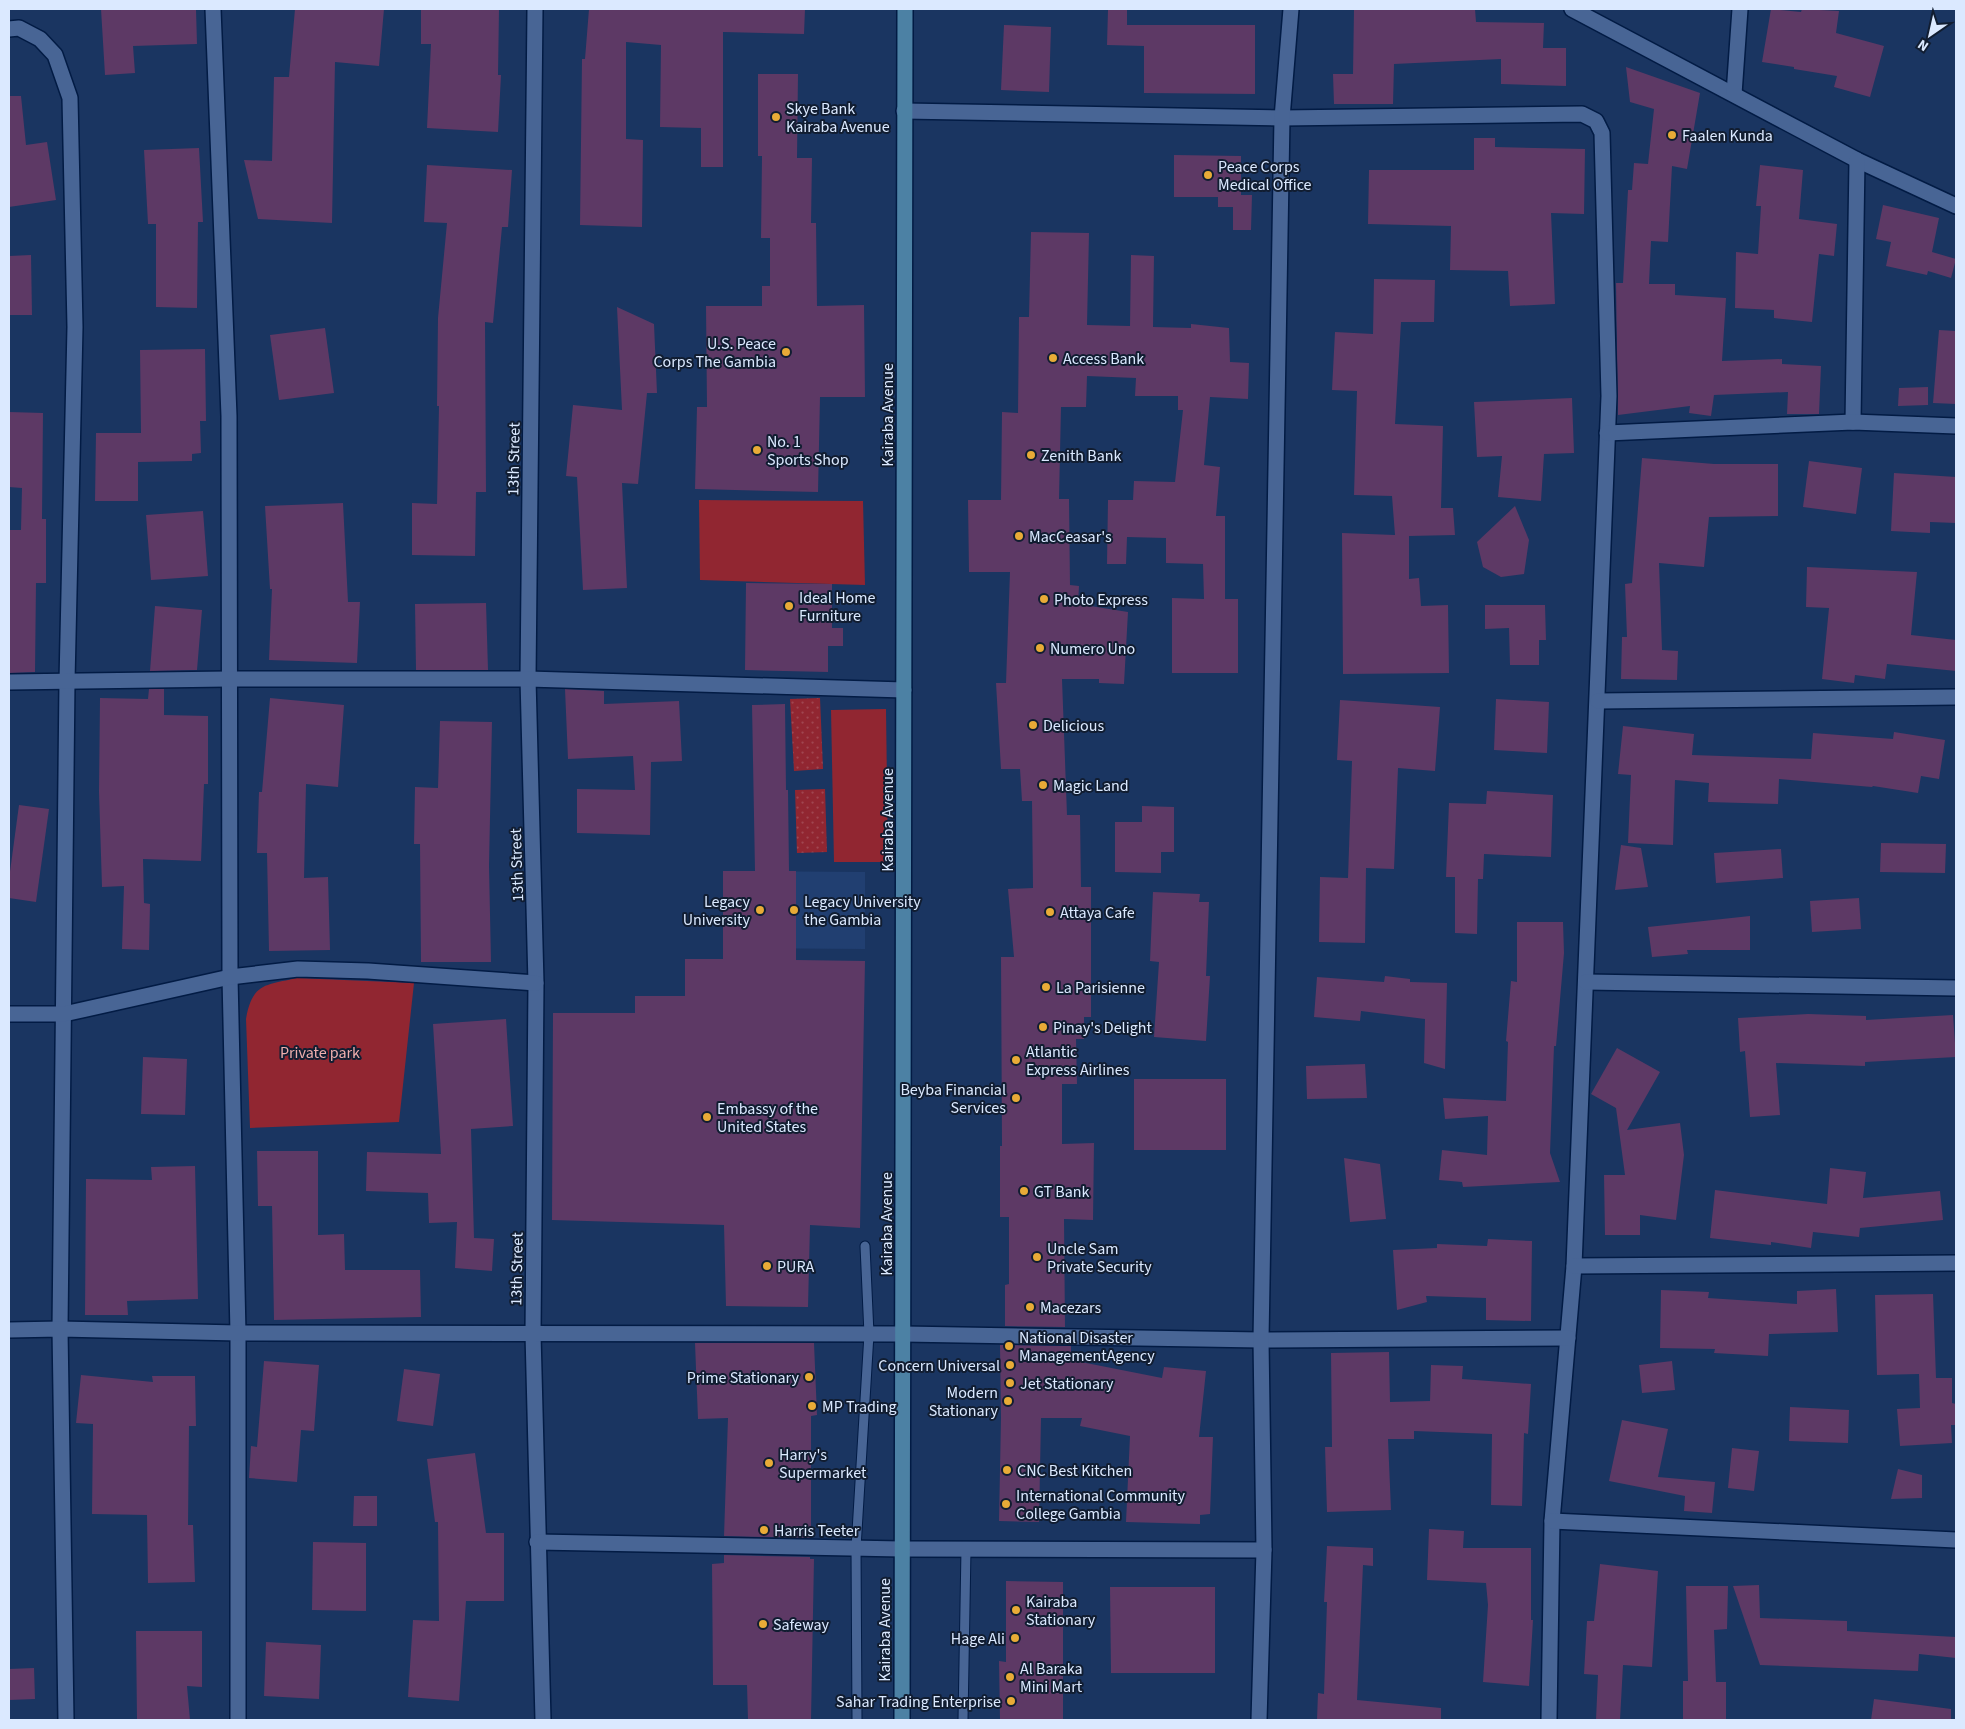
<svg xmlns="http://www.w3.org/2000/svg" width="1965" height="1729" viewBox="0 0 1965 1729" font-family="'Source Sans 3',sans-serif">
  <defs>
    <pattern id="garden-dots" width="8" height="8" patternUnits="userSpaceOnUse" patternTransform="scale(1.25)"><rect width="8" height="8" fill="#912631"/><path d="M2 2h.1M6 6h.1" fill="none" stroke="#a04650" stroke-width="1.8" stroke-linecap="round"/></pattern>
  </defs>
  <rect width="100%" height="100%" fill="#1a3561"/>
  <!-- built -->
  <polygon fill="#213f71" points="723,871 865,872 865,949 723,948"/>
  <!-- green -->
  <g fill="#912631">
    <polygon points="699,500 863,501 865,585 700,580"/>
    <polygon points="886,709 888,862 834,862 831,710"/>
    <path d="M297 978 414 983 399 1122 250 1128 246 1019C252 983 266 985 297 978Z"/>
  </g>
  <!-- garden -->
  <g fill="url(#garden-dots)">
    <polygon points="820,698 823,769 794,771 790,699"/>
    <polygon points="825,789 827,852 797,853 795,790"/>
  </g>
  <!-- building -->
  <g fill="#5d3965">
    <polygon points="101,9 196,9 197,44 133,46 135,73 105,75"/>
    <polygon points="295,9 384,9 379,66 335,62 332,223 258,219 244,160 272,161 274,77 289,77"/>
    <polygon points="421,9 499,9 498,75 501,75 498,132 427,128 431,44 421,44"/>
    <polygon points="589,9 805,9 804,34 723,32 723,167 701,167 701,128 660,127 661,45 626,42 626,139 643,140 642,227 580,225 582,59 585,59"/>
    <polygon points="1354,9 1475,9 1476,22 1544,23 1543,48 1566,48 1566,86 1501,84 1501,59 1394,64 1393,104 1334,104 1333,74 1353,74"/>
    <polygon points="1771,9 1801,12 1802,9 1839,11 1836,33 1884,46 1870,97 1834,87 1837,76 1794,69 1794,67 1762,62"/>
    <polygon points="1108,10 1127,10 1127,25 1255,25 1255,94 1144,93 1144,46 1107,45"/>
    <polygon points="1004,25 1051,27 1049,92 1001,90"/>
    <polygon points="1626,67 1700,93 1687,169 1672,166 1668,242 1651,241 1649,284 1675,284 1675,295 1726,298 1722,361 1782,359 1782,364 1821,366 1819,414 1787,414 1788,392 1714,395 1711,416 1689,413 1690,406 1618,415 1616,283 1623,283 1628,190 1632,190 1634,163 1648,164 1654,109 1630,102"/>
    <polygon points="758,74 798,74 797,158 812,158 811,223 816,223 817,306 864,305 865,397 820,397 818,492 695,489 697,407 707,407 706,306 762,306 762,286 770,286 770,238 761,238 762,156 758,156"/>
    <polygon points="9,96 21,96 26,145 47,142 56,200 9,207"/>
    <polygon points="1474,138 1495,138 1495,147 1585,149 1584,214 1551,213 1555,304 1510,306 1508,271 1450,270 1451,226 1368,224 1369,170 1474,170"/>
    <polygon points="199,148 203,222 198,222 197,308 156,307 156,224 148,224 144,150"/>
    <polygon points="1174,155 1241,156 1241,195 1252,195 1251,230 1233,230 1233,207 1218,207 1218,197 1174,197"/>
    <polygon points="427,165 512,170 508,227 502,227 493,323 485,322 486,492 476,492 475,556 412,555 412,503 437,504 439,406 437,406 438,318 447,223 424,222"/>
    <polygon points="1760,165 1803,170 1799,219 1837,224 1834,256 1819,254 1812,322 1774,318 1774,310 1735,308 1736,252 1758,254 1761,206 1756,206"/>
    <polygon points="1883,205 1939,218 1932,252 1956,259 1951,278 1928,271 1927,275 1886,266 1891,242 1876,239"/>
    <polygon points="1031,232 1089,233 1087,325 1130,326 1131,255 1154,256 1153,327 1191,328 1191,324 1229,328 1230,362 1249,363 1248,399 1210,397 1204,465 1220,467 1216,516 1225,516 1225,599 1238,599 1238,673 1172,673 1172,598 1204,599 1203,564 1166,563 1166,538 1127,537 1126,564 1107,564 1108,500 1133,500 1134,481 1175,482 1183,410 1178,410 1178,396 1135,396 1136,378 1087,376 1086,407 1061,407 1059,499 1069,499 1070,585 1079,586 1078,604 1128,612 1124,684 1099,683 1099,679 1062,679 1067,815 1080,815 1081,887 1091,887 1091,1017 1084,1017 1084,1039 1076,1039 1077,1084 1062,1084 1062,1144 1094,1143 1093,1220 1064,1219 1065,1327 1005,1326 1005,1285 1009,1284 1009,1217 1000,1217 1000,1146 1002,1146 1001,957 1014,957 1008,889 1033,888 1032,801 1022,801 1020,769 1001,769 996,683 1006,683 1010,572 969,572 968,500 1001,500 1002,412 1018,413 1019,317 1029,317"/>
    <polygon points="31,255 32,315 9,315 9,256"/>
    <polygon points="1374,279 1435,280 1434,322 1401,322 1395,424 1443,426 1441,508 1453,508 1455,535 1409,536 1409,579 1419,578 1421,606 1448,605 1449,673 1343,674 1342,533 1395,535 1392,496 1354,495 1357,391 1332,390 1335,332 1373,334"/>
    <polygon points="617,307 654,324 657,393 647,393 638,484 622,483 627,588 583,590 577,477 566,476 573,405 622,410"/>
    <polygon points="325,328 334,393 279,400 270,335"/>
    <polygon points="1939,330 1956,331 1956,404 1933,403"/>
    <polygon points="205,349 206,421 200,421 201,453 192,454 192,461 138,462 138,501 95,501 96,433 141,433 140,350"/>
    <polygon points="1928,387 1928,405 1898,406 1899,388"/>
    <polygon points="1572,398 1574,453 1544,454 1541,501 1498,497 1502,456 1477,457 1474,402"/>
    <polygon points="9,412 43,413 42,519 46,519 46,583 36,583 35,672 9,673 9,530 21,530 22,488 9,487"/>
    <polygon points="1642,458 1714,464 1778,464 1778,516 1709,517 1704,567 1659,563 1662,650 1678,651 1677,680 1621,679 1622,637 1627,637 1625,584 1632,583"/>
    <polygon points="1809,461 1862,468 1856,514 1803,507"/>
    <polygon points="1894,473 1956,477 1956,523 1930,522 1930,533 1891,531"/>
    <polygon points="343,503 348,602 360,602 357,663 269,660 272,589 270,589 265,506"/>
    <polygon points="1515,506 1529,540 1524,574 1501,577 1483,567 1477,542"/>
    <polygon points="203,511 208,576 151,580 146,515"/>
    <polygon points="1807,567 1917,572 1911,635 1956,640 1956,671 1887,664 1885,679 1855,675 1854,683 1822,679 1829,608 1806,607"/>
    <polygon points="746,583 832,584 832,628 843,628 843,646 828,646 828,672 745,670"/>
    <polygon points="486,603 488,670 416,670 415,604"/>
    <polygon points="1485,605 1545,605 1546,640 1539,640 1539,665 1510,665 1509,628 1485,629"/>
    <polygon points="155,606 202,610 197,670 150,671"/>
    <polygon points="149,689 164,689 164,715 208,716 208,784 204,784 201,861 143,859 144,903 150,904 149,950 122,949 124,886 102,887 99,792 100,698 148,699"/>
    <polygon points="565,689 604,691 604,704 679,701 682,761 651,762 650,835 577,833 577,789 635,790 633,756 568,759"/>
    <polygon points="270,698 344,705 338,787 306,784 304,878 328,877 330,950 269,951 267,853 257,853 259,792 262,792"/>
    <polygon points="1496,699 1549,702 1547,753 1494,750"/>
    <polygon points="1340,700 1440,707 1435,771 1398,768 1394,869 1366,868 1365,943 1319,942 1320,877 1348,878 1352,761 1337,760"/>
    <polygon points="785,704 786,790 788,790 789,871 796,871 796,960 865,961 860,1228 810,1225 808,1307 726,1306 724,1225 552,1220 553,1013 635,1013 635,996 685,996 685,959 723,959 723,871 755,871 752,705"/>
    <polygon points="440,721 492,722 489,866 491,962 421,962 420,844 414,844 415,787 438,788"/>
    <polygon points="1623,726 1694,734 1692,755 1811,759 1813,733 1893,739 1894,732 1945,740 1939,779 1921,776 1918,793 1873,786 1872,787 1779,779 1778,804 1708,802 1709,783 1675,780 1673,845 1628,843 1631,775 1618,774"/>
    <polygon points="1487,791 1553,795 1551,857 1484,854 1483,879 1478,879 1477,934 1455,933 1455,877 1446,877 1449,803 1486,804"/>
    <polygon points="19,805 49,809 36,902 9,898 9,879"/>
    <polygon points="1142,806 1174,807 1174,852 1161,852 1161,873 1115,872 1115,822 1142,822"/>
    <polygon points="1881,843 1946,844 1945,873 1880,872"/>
    <polygon points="1621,845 1641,848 1648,887 1615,890"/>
    <polygon points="1781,849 1783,878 1716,883 1714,853"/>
    <polygon points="1153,892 1200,894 1199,902 1209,902 1206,976 1210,976 1206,1041 1154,1037 1159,962 1150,961"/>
    <polygon points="1859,898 1861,929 1812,932 1810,901"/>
    <polygon points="1750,916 1750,950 1687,950 1688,954 1652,957 1648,927"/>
    <polygon points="1517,922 1563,922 1564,953 1556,1046 1554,1046 1550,1153 1560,1182 1463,1187 1462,1182 1439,1180 1442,1150 1487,1155 1488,1116 1445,1119 1443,1098 1506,1101 1508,1042 1506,1041 1511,981 1517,982"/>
    <polygon points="1385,976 1410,979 1410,982 1447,983 1445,1069 1424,1063 1425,1019 1361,1011 1360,1021 1314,1017 1317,977 1384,982"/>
    <polygon points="1808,1014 1866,1016 1866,1020 1953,1015 1956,1057 1865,1062 1865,1066 1776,1063 1780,1115 1750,1117 1745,1051 1740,1052 1738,1018"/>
    <polygon points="506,1019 513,1126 471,1129 474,1238 494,1239 492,1271 455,1268 457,1222 429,1223 428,1193 366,1191 367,1152 441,1154 433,1024"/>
    <polygon points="1617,1048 1660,1072 1627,1130 1680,1123 1684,1155 1676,1220 1640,1215 1640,1235 1605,1235 1604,1175 1625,1175 1616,1108 1591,1094"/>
    <polygon points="143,1057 187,1059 185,1115 141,1114"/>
    <polygon points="1365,1064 1367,1098 1307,1099 1306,1066"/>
    <rect x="1134" y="1079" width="92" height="71"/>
    <polygon points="257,1151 318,1151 318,1235 344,1234 345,1270 420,1270 421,1317 274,1320 272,1206 258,1206"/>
    <polygon points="1344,1158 1380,1164 1386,1219 1350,1222"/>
    <polygon points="195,1166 198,1299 127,1301 128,1315 85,1315 86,1179 152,1180 151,1167"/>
    <polygon points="1830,1168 1866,1172 1863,1198 1940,1191 1943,1220 1860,1228 1859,1237 1813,1232 1811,1248 1771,1242 1771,1245 1710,1238 1715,1190 1827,1204"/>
    <polygon points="1488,1239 1532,1241 1531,1321 1486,1320 1486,1298 1426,1296 1427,1302 1397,1310 1393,1250 1437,1248 1437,1244 1487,1246"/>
    <polygon points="1836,1289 1838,1332 1769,1334 1768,1356 1714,1353 1715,1349 1660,1348 1661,1290 1709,1292 1708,1298 1797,1304 1797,1291"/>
    <polygon points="1933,1294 1936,1378 1952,1378 1952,1403 1956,1404 1956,1425 1951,1425 1952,1443 1900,1446 1897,1409 1920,1408 1919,1374 1877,1375 1875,1295"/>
    <polygon points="695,1343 814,1343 817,1415 811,1416 811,1538 724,1536 728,1418 698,1419"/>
    <polygon points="1000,1345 1071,1346 1071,1360 1162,1378 1164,1367 1206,1371 1199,1437 1213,1437 1210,1514 1200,1515 1200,1524 1126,1522 1130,1436 1080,1426 1082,1418 1041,1418 1039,1522 999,1521 1001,1418"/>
    <polygon points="1389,1352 1390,1402 1430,1401 1431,1365 1463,1366 1462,1379 1531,1384 1528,1434 1524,1433 1522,1506 1491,1505 1492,1434 1414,1431 1414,1439 1388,1439 1391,1510 1327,1512 1325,1447 1332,1447 1331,1353"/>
    <polygon points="264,1361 319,1365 314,1431 301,1430 297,1482 249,1478 251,1446 257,1447"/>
    <polygon points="1672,1361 1675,1390 1642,1393 1639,1365"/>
    <polygon points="404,1369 440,1374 433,1426 397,1421"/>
    <polygon points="81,1375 153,1382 152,1376 195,1376 196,1426 189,1426 188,1525 193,1525 195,1582 148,1583 147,1515 92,1514 93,1424 76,1423"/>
    <polygon points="1790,1407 1849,1410 1848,1443 1789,1441"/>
    <polygon points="1622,1420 1668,1429 1658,1477 1715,1482 1712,1513 1684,1511 1685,1496 1609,1481"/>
    <polygon points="1732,1448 1759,1451 1754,1491 1728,1488"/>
    <polygon points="475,1453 486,1533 504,1533 504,1601 466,1601 459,1701 408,1697 413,1620 439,1621 438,1522 435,1522 427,1459"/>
    <polygon points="1898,1469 1922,1475 1922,1498 1891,1499"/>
    <polygon points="354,1496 377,1496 377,1526 353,1526"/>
    <polygon points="1429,1529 1464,1531 1463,1548 1531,1548 1531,1620 1533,1620 1529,1686 1483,1682 1488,1605 1486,1583 1427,1580"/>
    <polygon points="313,1542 366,1543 366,1611 312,1610"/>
    <polygon points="1327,1546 1373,1548 1373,1566 1363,1565 1357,1700 1441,1708 1441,1720 1317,1720 1318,1693 1324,1694 1327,1602 1324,1602"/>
    <polygon points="724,1555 810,1557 810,1559 814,1559 811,1720 748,1720 747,1685 713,1685 712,1564 724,1563"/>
    <polygon points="1600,1564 1658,1571 1652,1667 1623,1665 1620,1720 1596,1720 1598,1675 1584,1674 1587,1621 1594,1621"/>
    <polygon points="1006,1581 1063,1582 1063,1720 1000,1720 999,1661 1006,1662"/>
    <polygon points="1759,1585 1760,1618 1847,1621 1847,1631 1956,1637 1956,1658 1919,1654 1918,1671 1760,1665 1733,1586"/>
    <polygon points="1686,1586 1728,1586 1727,1629 1714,1630 1716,1682 1726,1682 1726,1720 1683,1720 1683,1681 1688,1681"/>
    <polygon points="1110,1587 1215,1587 1215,1673 1111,1673"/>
    <polygon points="136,1631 202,1631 202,1687 187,1686 190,1720 137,1720"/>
    <polygon points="266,1642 321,1645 319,1699 264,1696"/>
    <polygon points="34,1668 35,1699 9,1700 9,1669"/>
    <polygon points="1874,1699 1951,1709 1951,1720 1871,1720"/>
  </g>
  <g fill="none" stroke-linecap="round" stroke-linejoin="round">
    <!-- lane casing -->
    <g stroke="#021b44" stroke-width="11">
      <g id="lane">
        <polyline points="857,1720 856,1548 869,1334 865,1246"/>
        <polyline points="963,1720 966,1549"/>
      </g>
    </g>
    <!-- street casing -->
    <g stroke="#021b44" stroke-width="18">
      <g id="street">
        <polyline points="213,9 229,416 230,977 238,1333 238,1720"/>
        <polyline points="535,9 528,679 536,983 533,1334 543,1720"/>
        <polyline points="1572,9 1857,160 1956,206"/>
        <polyline points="9,29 19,28 40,39 55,55 70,98 75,327 67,681 60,1329 66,1720"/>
        <polyline points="1734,94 1740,9"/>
        <polyline points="904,111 1282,118 1582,114 1596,121 1602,133 1609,396 1574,1266 1552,1521 1549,1720"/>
        <polyline points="1853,422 1857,160"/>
        <polyline points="1607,433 1853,422 1956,426"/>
        <polyline points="9,682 228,679 528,679 904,690"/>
        <polyline points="1598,701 1956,697"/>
        <polyline points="1586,982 1956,988"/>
        <polyline points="9,1014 64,1014 230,977 298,969 368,971 536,983"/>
        <polyline points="1574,1266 1956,1263"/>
        <polyline points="9,1330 60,1329 238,1333 904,1334 1261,1340 1568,1338"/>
        <polyline points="1552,1521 1956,1540"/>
        <polyline points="537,1542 901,1549 1264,1550"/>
        <polyline points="1259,1720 1264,1550 1261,1340 1282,118 1291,9"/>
      </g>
    </g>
    <!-- secondary casing -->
    <g stroke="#021b44" stroke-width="18">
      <polyline id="secondary" points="902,1720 905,9"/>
    </g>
    <!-- lane -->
    <use href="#lane" stroke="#486595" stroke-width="9"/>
    <!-- street -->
    <use href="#street" stroke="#486595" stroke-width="15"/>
    <!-- secondary -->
    <use href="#secondary" stroke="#4c81a4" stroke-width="15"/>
  </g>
  <!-- markers -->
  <g fill="#e8ab37" stroke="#111d31" stroke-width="2">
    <circle cx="776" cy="117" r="5"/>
    <circle cx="1672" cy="135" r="5"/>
    <circle cx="1208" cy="175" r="5"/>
    <circle cx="786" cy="352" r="5"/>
    <circle cx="1053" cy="358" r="5"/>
    <circle cx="757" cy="450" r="5"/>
    <circle cx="1031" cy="455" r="5"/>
    <circle cx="1019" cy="536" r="5"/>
    <circle cx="1044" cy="599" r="5"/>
    <circle cx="789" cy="606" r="5"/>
    <circle cx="1040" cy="648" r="5"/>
    <circle cx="1033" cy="725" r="5"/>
    <circle cx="1043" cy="785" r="5"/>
    <circle cx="760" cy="910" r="5"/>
    <circle cx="794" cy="910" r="5"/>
    <circle cx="1050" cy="912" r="5"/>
    <circle cx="1046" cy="987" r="5"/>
    <circle cx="1043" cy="1027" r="5"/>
    <circle cx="1016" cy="1060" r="5"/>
    <circle cx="1016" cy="1098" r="5"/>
    <circle cx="707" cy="1117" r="5"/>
    <circle cx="1024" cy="1191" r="5"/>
    <circle cx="1037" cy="1257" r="5"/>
    <circle cx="767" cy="1266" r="5"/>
    <circle cx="1030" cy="1307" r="5"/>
    <circle cx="1009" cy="1346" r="5"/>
    <circle cx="1010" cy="1365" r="5"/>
    <circle cx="809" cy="1377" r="5"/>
    <circle cx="1010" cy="1383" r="5"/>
    <circle cx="1008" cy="1401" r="5"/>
    <circle cx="812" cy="1406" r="5"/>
    <circle cx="769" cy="1463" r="5"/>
    <circle cx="1007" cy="1470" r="5"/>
    <circle cx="1006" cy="1504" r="5"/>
    <circle cx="764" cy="1530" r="5"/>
    <circle cx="1016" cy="1610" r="5"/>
    <circle cx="763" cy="1624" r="5"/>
    <circle cx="1015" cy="1638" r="5"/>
    <circle cx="1010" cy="1677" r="5"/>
    <circle cx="1011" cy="1701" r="5"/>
  </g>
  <g text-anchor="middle" stroke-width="4" stroke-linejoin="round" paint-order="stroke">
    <!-- poi labels -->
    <g font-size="16" fill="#dbe9ff" stroke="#111d31" text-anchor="start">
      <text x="786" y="114">Skye Bank<tspan x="786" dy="18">Kairaba Avenue</tspan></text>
      <text x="1682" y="141">Faalen Kunda</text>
      <text x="1218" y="172">Peace Corps<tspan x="1218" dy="18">Medical Office</tspan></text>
      <text x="776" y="349" text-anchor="end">U.S. Peace<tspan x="776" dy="18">Corps The Gambia</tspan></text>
      <text x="1063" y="364">Access Bank</text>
      <text x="767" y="447">No. 1<tspan x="767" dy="18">Sports Shop</tspan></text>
      <text x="1041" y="461">Zenith Bank</text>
      <text x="1029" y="542">MacCeasar's</text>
      <text x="799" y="603">Ideal Home<tspan x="799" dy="18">Furniture</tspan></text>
      <text x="1054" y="605">Photo Express</text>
      <text x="1050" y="654">Numero Uno</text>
      <text x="1043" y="731">Delicious</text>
      <text x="1053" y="791">Magic Land</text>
      <text x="750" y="907" text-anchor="end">Legacy<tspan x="750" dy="18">University</tspan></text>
      <text x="804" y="907">Legacy University<tspan x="804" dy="18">the Gambia</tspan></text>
      <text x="1060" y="918">Attaya Cafe</text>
      <text x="1056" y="993">La Parisienne</text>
      <text x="1053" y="1033">Pinay's Delight</text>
      <text x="1026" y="1057">Atlantic<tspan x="1026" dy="18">Express Airlines</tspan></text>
      <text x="1006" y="1095" text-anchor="end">Beyba Financial<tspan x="1006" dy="18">Services</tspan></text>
      <text x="717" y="1114">Embassy of the<tspan x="717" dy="18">United States</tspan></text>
      <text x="1034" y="1197">GT Bank</text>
      <text x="1047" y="1254">Uncle Sam<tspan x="1047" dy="18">Private Security</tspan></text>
      <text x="777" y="1272">PURA</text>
      <text x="1040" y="1313">Macezars</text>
      <text x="1019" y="1343">National Disaster<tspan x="1019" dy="18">ManagementAgency</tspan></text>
      <text x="1000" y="1371" text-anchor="end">Concern Universal</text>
      <text x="799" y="1383" text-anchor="end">Prime Stationary</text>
      <text x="1020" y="1389">Jet Stationary</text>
      <text x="998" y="1398" text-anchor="end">Modern<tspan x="998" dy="18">Stationary</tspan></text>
      <text x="822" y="1412">MP Trading</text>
      <text x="779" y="1460">Harry's<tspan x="779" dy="18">Supermarket</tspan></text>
      <text x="1017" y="1476">CNC Best Kitchen</text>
      <text x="1016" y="1501">International Community<tspan x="1016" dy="18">College Gambia</tspan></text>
      <text x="774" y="1536">Harris Teeter</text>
      <text x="1026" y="1607">Kairaba<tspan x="1026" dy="18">Stationary</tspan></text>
      <text x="773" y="1630">Safeway</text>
      <text x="1005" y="1644" text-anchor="end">Hage Ali</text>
      <text x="1020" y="1674">Al Baraka<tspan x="1020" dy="18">Mini Mart</tspan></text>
      <text x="1001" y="1707" text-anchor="end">Sahar Trading Enterprise</text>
    </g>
    <!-- street labels -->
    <g font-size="16" fill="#dbe9ff" stroke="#111d31">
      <text transform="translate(887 415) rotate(-90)" y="6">Kairaba Avenue</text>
      <text transform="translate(513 459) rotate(-89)" y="6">13th Street</text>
      <text transform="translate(887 820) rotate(-90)" y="6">Kairaba Avenue</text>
      <text transform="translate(516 865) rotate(-92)" y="6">13th Street</text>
      <text transform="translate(886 1224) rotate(-90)" y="6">Kairaba Avenue</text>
      <text transform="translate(516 1269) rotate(-89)" y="6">13th Street</text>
      <text transform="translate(884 1630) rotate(-90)" y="6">Kairaba Avenue</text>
    </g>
    <!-- park labels -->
    <g font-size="16" fill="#efaead" stroke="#111d31">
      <text x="320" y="1058">Private park</text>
    </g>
  </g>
  <!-- border -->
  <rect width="1965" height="1729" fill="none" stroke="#dbe9ff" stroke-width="20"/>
  <!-- north arrow -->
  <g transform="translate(1930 35) rotate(214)" stroke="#111d31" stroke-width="4" paint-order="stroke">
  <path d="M0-4L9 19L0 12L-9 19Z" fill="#dbe9ff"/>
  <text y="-8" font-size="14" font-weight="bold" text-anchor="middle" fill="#dbe9ff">N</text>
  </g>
</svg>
